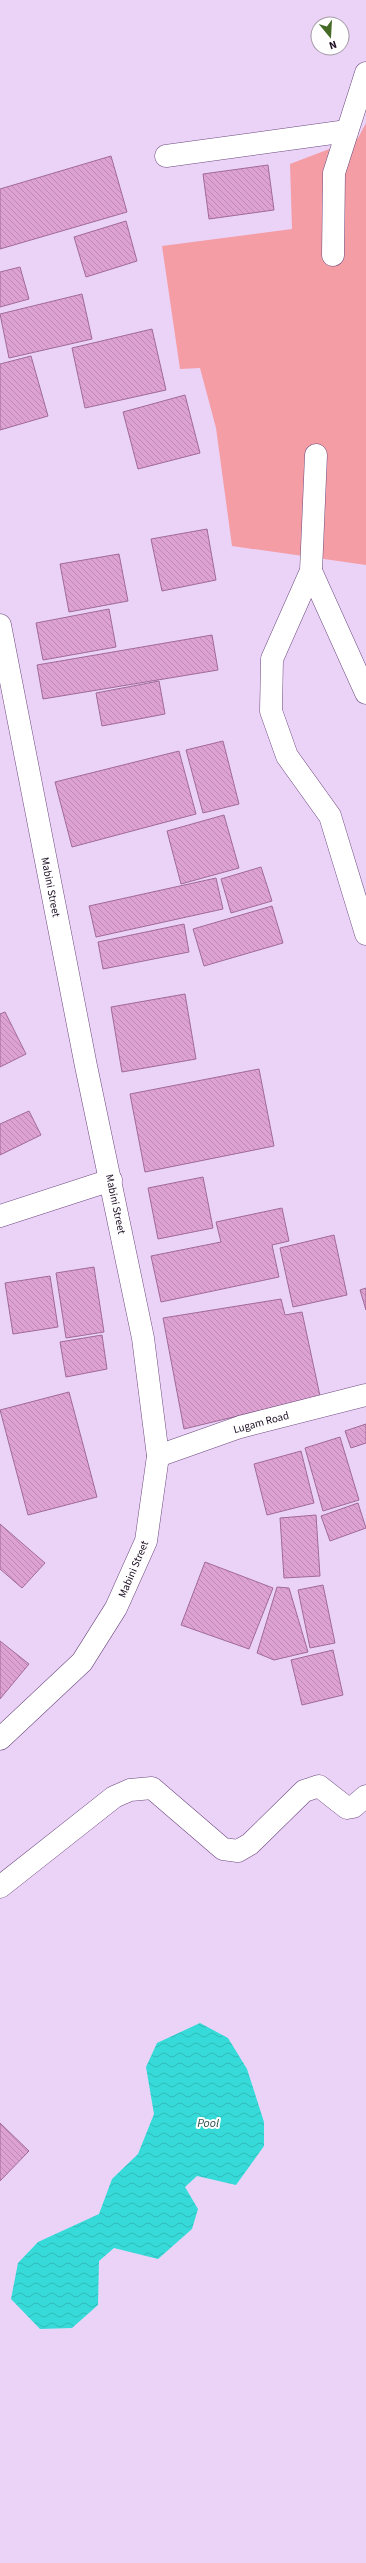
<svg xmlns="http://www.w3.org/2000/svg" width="366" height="2563" viewBox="0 0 366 2563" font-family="'Source Sans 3',sans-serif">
  <defs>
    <pattern id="water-waves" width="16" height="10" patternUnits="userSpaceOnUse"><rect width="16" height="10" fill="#36dad8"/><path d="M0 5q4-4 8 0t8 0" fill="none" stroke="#2fbab9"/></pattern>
    <pattern id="building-back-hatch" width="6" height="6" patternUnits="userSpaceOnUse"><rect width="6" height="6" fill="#dda2d1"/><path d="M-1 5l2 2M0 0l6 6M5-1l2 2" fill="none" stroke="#bd8ab3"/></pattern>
  </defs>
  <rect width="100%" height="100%" fill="#ebd3f8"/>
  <!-- green -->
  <polygon fill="#f49da5" points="366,123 366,565 232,546 216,428 200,368 180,369 162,246 292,229 290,164 358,138"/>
  <!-- water -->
  <polygon fill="url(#water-waves)" points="200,2023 228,2038 247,2069 264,2122 264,2146 236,2185 197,2176 185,2187 198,2209 192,2229 158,2259 114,2248 99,2261 98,2305 72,2328 40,2329 11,2299 18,2263 38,2242 99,2214 112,2179 138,2154 154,2114 146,2067 157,2043"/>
  <!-- building -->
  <g fill="url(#building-back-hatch)" stroke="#a16a97">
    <polygon points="111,156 127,212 0,249 0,189"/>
    <polygon points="268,165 274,210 209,219 203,174"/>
    <polygon points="126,221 137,261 86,277 74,237"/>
    <polygon points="20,267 29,299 0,307 0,272"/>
    <polygon points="82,294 92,339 9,358 0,314"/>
    <polygon points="152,329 166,390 85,408 72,348"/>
    <polygon points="31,356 48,416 0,430 0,364"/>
    <polygon points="185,395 200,453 138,469 123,412"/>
    <polygon points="207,529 216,580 162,591 151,539"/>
    <polygon points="119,554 128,601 69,612 60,564"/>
    <polygon points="109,609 116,647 43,660 36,623"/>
    <polygon points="212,635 218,670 43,699 37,665"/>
    <polygon points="159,681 165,714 102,726 96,693"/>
    <polygon points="223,741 239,804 203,813 186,750"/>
    <polygon points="179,751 196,814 72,847 55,782"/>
    <polygon points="224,815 239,868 181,884 167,831"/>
    <polygon points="261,867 272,901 231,913 221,879"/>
    <polygon points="216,878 223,909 96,937 89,906"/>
    <polygon points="272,906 283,943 204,966 193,929"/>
    <polygon points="184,924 189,952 103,969 98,942"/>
    <polygon points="185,994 196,1059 122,1072 111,1007"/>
    <polygon points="5,1012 26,1054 0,1067 0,1014"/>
    <polygon points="259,1069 274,1146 145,1172 130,1094"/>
    <polygon points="29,1111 41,1135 0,1155 0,1124"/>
    <polygon points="203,1177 213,1228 158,1239 148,1188"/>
    <polygon points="282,1208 289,1241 272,1245 279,1277 161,1302 151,1256 221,1242 216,1222"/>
    <polygon points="334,1235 347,1295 293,1307 280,1248"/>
    <polygon points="94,1267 104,1332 66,1338 56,1273"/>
    <polygon points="50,1276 58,1327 13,1334 5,1283"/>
    <polygon points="366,1288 366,1310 360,1290"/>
    <polygon points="281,1299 285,1315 302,1312 320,1396 184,1429 163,1318"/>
    <polygon points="102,1335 107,1369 66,1377 60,1342"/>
    <polygon points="69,1392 97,1497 28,1515 0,1410"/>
    <polygon points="366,1424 366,1443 351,1448 345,1431"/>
    <polygon points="340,1437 359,1500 323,1511 305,1448"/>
    <polygon points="301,1451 314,1503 267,1515 254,1464"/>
    <polygon points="358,1503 366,1528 330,1541 321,1516"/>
    <polygon points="316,1515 320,1576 284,1578 280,1518"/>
    <polygon points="0,1524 45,1563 22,1588 0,1569"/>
    <polygon points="205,1562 273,1588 249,1649 181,1625"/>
    <polygon points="323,1585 335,1643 310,1648 298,1590"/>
    <polygon points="277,1587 289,1588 308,1652 274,1660 257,1653"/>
    <polygon points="0,1641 29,1664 0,1699"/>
    <polygon points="333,1650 343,1695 302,1705 291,1660"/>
    <polygon points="0,2123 29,2151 0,2181"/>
  </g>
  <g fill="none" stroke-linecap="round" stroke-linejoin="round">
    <!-- service casing -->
    <g stroke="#6c497e" stroke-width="23">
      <g id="service">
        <polyline points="166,156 347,131"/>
        <polyline points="333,255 334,173 366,73"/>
        <polyline points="0,1216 111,1180"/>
        <polyline points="0,1887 114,1797 130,1790 152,1788 223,1849 238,1851 250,1844 304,1791 319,1786 347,1808 353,1807 366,1796"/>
      </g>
    </g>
    <!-- minor casing -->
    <g stroke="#6c497e" stroke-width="23">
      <g id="minor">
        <polyline points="316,455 311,571 272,659 271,711 287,756 330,816 366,934"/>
        <polyline points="311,571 366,693"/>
      </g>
    </g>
    <!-- tertiary casing -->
    <g stroke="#6c497e" stroke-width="23">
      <polyline id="tertiary" points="158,1456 240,1427 366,1395"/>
    </g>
    <!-- secondary casing -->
    <g stroke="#6c497e" stroke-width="23">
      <polyline id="secondary" points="0,625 86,1066 143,1338 158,1456 146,1541 116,1608 82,1662 0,1739"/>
    </g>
    <!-- service -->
    <use href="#service" stroke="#fff" stroke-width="22"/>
    <!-- minor -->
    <use href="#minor" stroke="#fff" stroke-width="22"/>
    <!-- tertiary -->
    <use href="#tertiary" stroke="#fff" stroke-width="22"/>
    <!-- secondary -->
    <use href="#secondary" stroke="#fff" stroke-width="22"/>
  </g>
  <g text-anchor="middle" stroke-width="4" stroke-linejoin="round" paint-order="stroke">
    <!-- street labels -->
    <g font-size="11" fill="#1b0c22" stroke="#fefefe">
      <text transform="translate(51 887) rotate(79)" y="4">Mabini Street</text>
      <text transform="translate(116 1204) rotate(78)" y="4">Mabini Street</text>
      <text transform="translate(261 1422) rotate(-15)" y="4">Lugam Road</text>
      <text transform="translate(133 1569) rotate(-67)" y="4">Mabini Street</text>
    </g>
    <!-- water labels -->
    <g font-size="12" font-style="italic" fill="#315150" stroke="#fefefe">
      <text x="208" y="2127">Pool</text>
    </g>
  </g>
  <!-- north arrow -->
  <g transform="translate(330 36) rotate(162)"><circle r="19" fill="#fefefe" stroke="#a39da6"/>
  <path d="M0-3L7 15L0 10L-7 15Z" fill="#446a25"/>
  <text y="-6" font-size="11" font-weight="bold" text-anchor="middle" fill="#1b0c22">N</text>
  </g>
</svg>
